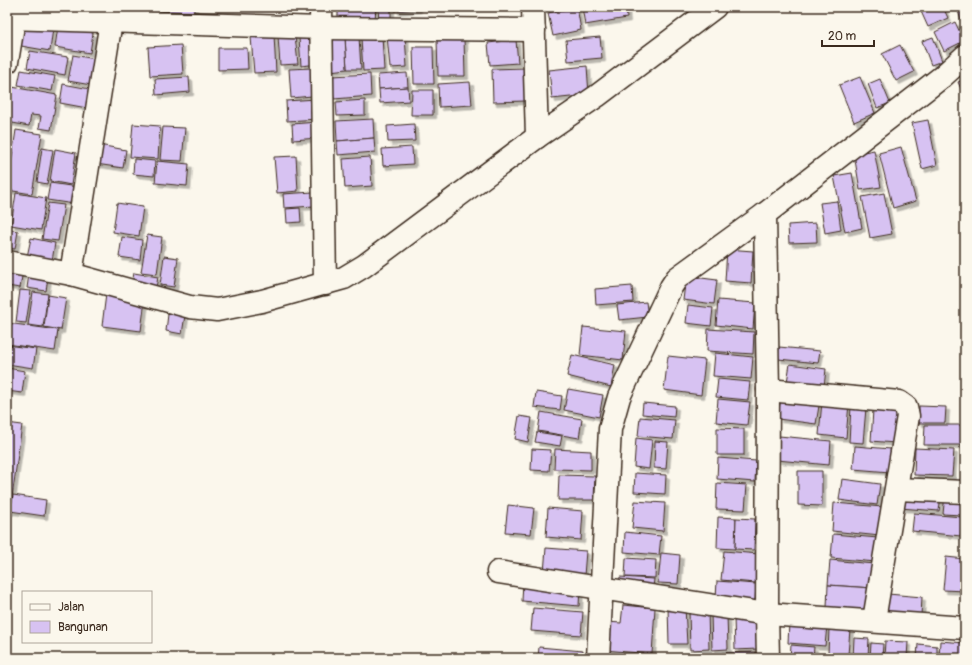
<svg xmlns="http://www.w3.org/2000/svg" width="972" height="665" viewBox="0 0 972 665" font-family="Pangolin,sans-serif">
  <defs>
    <filter id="shadow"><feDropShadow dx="3.5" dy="3.5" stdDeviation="0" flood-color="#0004"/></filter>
  </defs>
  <rect width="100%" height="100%" fill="#fbf7ec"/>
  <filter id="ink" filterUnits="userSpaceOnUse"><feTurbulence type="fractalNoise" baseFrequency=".025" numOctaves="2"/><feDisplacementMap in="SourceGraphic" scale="8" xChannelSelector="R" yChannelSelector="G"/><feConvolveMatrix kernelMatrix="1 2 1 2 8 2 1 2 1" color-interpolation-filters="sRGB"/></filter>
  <g filter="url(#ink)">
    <!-- building -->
    <g fill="#d7c2f2" stroke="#3b2a1e" filter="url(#shadow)">
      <polygon points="40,7 59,7 59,9"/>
      <polygon points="106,7 127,7 126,13 106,11"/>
      <rect x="163" y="7" width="31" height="9"/>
      <polygon points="338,7 376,7 375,20 338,19"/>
      <polygon points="379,7 391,7 391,22 378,22"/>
      <polygon points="395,7 418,7 418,9 395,11"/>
      <polygon points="577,7 581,30 553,36 548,13"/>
      <polygon points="582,7 626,7 627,18 585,25"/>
      <polygon points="919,7 943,7 948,18 928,27"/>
      <polygon points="957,7 965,7 965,27 963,28"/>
      <polygon points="955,22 964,41 944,51 935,32"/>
      <polygon points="25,23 53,28 50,51 21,46"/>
      <polygon points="58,26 93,33 90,53 55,47"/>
      <polygon points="274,35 276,72 254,73 251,37"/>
      <polygon points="295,35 298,64 280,65 278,36"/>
      <polygon points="405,35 407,67 390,68 387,36"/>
      <polygon points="316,36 318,64 301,66 299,38"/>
      <polygon points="382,36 384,70 363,71 361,38"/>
      <polygon points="359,37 361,69 347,69 345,38"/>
      <polygon points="600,37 602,58 568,61 566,40"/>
      <polygon points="933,37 942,61 931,65 922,41"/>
      <polygon points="345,38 347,69 330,71 328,39"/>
      <polygon points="464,38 465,76 438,76 437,39"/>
      <polygon points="516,40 518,63 490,65 488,43"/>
      <polygon points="181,45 183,74 150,76 148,47"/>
      <polygon points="900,45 914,72 896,81 882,54"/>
      <polygon points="413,47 433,47 434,84 414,84"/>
      <polygon points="218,48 247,48 248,69 218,70"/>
      <polygon points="30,51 68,57 65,75 27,68"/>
      <polygon points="73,55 101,60 97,86 68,81"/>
      <polygon points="587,66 589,95 552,99 549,70"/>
      <polygon points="311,68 312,96 291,98 289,69"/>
      <polygon points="525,68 526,101 493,102 492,69"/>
      <polygon points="21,70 55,76 52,91 18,85"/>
      <polygon points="407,73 408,87 379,89 378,75"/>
      <polygon points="370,74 371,96 334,99 332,76"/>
      <polygon points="189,77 190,92 156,95 155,79"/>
      <polygon points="860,77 875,113 854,122 839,85"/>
      <polygon points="880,79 890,103 877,108 868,84"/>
      <polygon points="965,79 965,98 958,82"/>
      <polygon points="470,82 472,105 439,107 438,84"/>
      <polygon points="63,84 90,89 87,108 60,103"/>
      <polygon points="12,87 57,95 51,130 39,128 41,116 31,115 29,126 7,122"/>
      <polygon points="408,87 409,101 380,103 379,89"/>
      <polygon points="412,90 433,90 433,115 411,115"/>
      <polygon points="316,99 318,119 287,121 286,101"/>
      <polygon points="365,100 365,115 337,116 336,102"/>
      <polygon points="373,119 374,138 337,141 336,121"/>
      <polygon points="928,120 937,165 922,169 912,123"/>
      <polygon points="317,122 318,138 293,140 292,124"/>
      <polygon points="133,124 160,126 158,159 130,157"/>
      <polygon points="414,124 415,141 388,142 387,126"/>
      <polygon points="163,127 185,128 182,161 160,160"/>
      <polygon points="16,130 42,134 32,194 7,190"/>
      <polygon points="374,138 375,152 338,155 337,141"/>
      <polygon points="99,145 126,150 123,168 96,164"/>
      <polygon points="412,147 413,164 383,166 382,149"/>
      <polygon points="901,147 916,201 893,208 879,153"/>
      <polygon points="42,148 53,150 47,184 37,182"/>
      <polygon points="55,149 76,153 71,185 50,181"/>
      <polygon points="874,150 881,187 860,190 854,154"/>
      <polygon points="296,156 298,191 277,193 274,157"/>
      <polygon points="370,157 372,186 345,188 343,159"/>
      <polygon points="134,159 155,161 154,176 133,174"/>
      <polygon points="157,161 189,164 187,186 155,183"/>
      <polygon points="852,173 862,228 845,232 834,176"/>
      <polygon points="50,183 84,188 81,205 47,200"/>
      <polygon points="313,192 314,206 284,208 283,194"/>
      <polygon points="16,193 46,198 41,230 11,225"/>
      <polygon points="884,193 892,234 870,238 862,197"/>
      <polygon points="837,201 841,230 825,233 820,203"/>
      <polygon points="48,203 64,205 58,241 42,239"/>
      <polygon points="117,203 143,207 139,236 113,232"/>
      <polygon points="300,208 301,222 287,223 286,209"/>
      <polygon points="816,223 817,242 789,243 788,225"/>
      <polygon points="7,229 18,231 15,249 7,248"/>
      <polygon points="147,235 162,237 157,274 141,272"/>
      <polygon points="122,237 142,240 140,260 119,257"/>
      <polygon points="31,238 55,243 52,261 27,257"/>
      <polygon points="727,249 753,251 751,283 725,281"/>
      <polygon points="164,256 178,258 174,287 160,285"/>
      <polygon points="7,269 23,271 20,288 7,286"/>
      <polygon points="134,273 158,277 156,288 132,284"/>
      <polygon points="29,274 48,277 46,291 27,288"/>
      <polygon points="686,276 717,280 714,304 683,300"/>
      <polygon points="632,286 633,302 596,305 595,289"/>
      <polygon points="20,290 31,291 26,323 16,322"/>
      <polygon points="33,292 48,294 43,327 28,325"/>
      <polygon points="106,294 145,300 141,331 102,326"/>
      <polygon points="48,295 66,298 61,330 44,327"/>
      <polygon points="718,300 755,303 753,329 716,325"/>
      <polygon points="646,302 648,317 619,320 617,305"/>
      <polygon points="688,305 713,308 711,326 686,323"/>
      <polygon points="169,306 186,309 182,334 166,331"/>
      <polygon points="7,323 58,330 55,351 7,344"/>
      <polygon points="583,327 626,331 623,360 580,355"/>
      <polygon points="708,329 754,332 753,354 707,351"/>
      <polygon points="7,345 36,349 33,368 7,364"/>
      <polygon points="779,347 820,351 818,363 778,359"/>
      <polygon points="715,353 753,357 751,379 713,376"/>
      <polygon points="572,355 615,365 611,387 567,376"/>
      <polygon points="668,356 705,360 701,395 664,390"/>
      <polygon points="790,364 826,369 824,387 787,382"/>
      <polygon points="7,368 25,371 22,393 7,391"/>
      <polygon points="718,379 750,382 748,400 716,397"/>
      <polygon points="568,389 603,395 599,417 564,410"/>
      <polygon points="536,392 562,396 560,410 534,407"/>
      <polygon points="781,395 820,400 816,424 778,419"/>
      <polygon points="718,399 750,402 747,425 716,422"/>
      <polygon points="822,401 849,403 846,438 819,435"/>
      <polygon points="643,403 675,406 674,417 642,414"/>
      <polygon points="851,406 866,408 863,443 849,442"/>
      <polygon points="919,406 946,407 945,423 919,423"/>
      <polygon points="873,410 897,412 895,443 871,441"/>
      <polygon points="541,412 582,419 579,438 538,431"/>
      <polygon points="519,416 532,418 528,442 515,439"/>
      <polygon points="640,417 675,420 673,439 638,436"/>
      <polygon points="7,423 22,425 10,512 7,512"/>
      <polygon points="925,425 965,425 964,445 924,445"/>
      <polygon points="717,428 744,429 744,455 717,455"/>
      <polygon points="537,432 562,436 560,446 535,442"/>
      <polygon points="779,436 831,441 829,465 777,460"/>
      <polygon points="636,438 652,440 649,469 634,467"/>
      <polygon points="655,441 668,442 666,469 654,468"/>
      <polygon points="855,446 891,449 890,472 853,469"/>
      <polygon points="915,448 954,450 952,476 914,475"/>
      <polygon points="532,449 551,450 549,471 531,470"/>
      <polygon points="555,449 591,451 591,470 554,469"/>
      <polygon points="718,458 756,461 755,482 717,479"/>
      <polygon points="798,471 822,471 822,506 798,505"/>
      <polygon points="635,473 666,475 665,494 634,492"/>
      <polygon points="559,475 595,476 594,500 558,500"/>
      <polygon points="842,479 880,484 877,505 839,500"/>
      <polygon points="717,483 747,485 745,510 716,509"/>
      <polygon points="901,492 941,495 939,511 900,508"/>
      <polygon points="945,494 964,495 962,515 943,514"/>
      <polygon points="13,495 46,500 44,516 10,511"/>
      <polygon points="635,501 665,503 663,531 632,528"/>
      <polygon points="834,503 883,507 880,536 832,531"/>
      <polygon points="508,505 534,508 531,534 505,532"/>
      <polygon points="548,508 583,511 581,540 546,537"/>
      <polygon points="914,513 962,517 961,536 912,531"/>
      <polygon points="718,517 736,518 735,549 717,548"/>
      <polygon points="736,518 755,519 754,550 735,549"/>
      <polygon points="625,532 661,536 659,555 624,552"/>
      <polygon points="833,534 878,538 876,562 831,558"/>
      <polygon points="546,548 586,551 584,576 544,573"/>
      <polygon points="724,551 759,554 756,583 721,580"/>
      <polygon points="661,553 680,555 678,584 658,583"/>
      <polygon points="946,557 965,559 965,591 943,590"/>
      <polygon points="626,558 656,560 655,578 625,577"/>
      <polygon points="830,560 874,564 872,588 828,585"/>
      <polygon points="620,577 654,579 653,589 619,586"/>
      <polygon points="717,581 756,584 755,601 716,598"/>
      <polygon points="523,582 580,587 579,606 522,601"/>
      <polygon points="828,585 872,588 870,610 827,607"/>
      <polygon points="888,594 922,597 921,616 887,613"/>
      <polygon points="623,605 655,608 652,654 604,650 607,622 621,623"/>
      <polygon points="668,607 685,607 687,644 669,644"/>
      <polygon points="533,608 583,612 581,635 531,631"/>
      <polygon points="689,611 708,611 709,649 690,650"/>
      <polygon points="711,614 727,614 728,649 712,650"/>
      <polygon points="757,617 758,649 735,650 734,618"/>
      <polygon points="789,623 827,625 825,646 788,643"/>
      <polygon points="829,628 850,629 848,655 828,654"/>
      <polygon points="854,638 869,639 868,658 853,658"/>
      <polygon points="885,641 908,642 907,658 884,658"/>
      <polygon points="940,641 965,643 965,658 939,658"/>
      <polygon points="871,643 883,644 882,658 870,658"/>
      <polygon points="918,644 937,646 937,658 917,658"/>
      <polygon points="791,645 814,647 813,658 790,658"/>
      <polygon points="539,647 583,651 583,658 538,658"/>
      <polygon points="757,652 757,658 723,658 722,653"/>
      <polygon points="825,655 848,656 848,658 825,658"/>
    </g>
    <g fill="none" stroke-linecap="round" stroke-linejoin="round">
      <!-- minor casing -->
      <g stroke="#3b2a1e" stroke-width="25">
        <g id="minor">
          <polyline points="321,7 325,284"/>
          <polyline points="533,7 537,137"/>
          <polyline points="7,18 321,28 534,30"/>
          <polyline points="7,62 16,7"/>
          <polyline points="7,262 71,274 190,307 217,310 262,301 344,278 364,266 537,137 597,96 715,7"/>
          <polyline points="71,274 111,21"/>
          <polyline points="768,390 899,402 906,407 908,416 874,620"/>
          <polyline points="897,489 965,492"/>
          <polyline points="498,572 767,614 965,628"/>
          <polyline points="598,658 610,429 619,397 671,287 677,278 765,214"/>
          <polyline points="768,658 767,614 768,390 765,214 943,76 965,56"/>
        </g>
      </g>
      <!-- minor -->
      <use href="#minor" stroke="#fbf7ec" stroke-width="22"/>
    </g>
  </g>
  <!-- margin -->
  <rect width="972" height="665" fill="none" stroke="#fbf7ec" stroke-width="24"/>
  <rect x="12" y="12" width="948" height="641" fill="none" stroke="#3b2a1e" stroke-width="1.5" filter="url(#ink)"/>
  <!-- legend -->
  <rect x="22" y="591" width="130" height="52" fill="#fbf7ec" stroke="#aea59a"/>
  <rect x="30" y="604" width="20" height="6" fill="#fbf7ec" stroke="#aea59a"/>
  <text x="58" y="611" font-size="12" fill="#3b2a1e">Jalan</text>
  <rect x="30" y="621" width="20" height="12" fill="#d7c2f2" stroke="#aea59a"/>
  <text x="58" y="631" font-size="12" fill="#3b2a1e">Bangunan</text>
  <!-- scale -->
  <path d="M822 40v6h52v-6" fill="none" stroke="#3b2a1e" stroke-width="2"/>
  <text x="828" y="40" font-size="12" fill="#3b2a1e" stroke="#fbf7ec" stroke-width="3" paint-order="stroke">20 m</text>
</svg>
